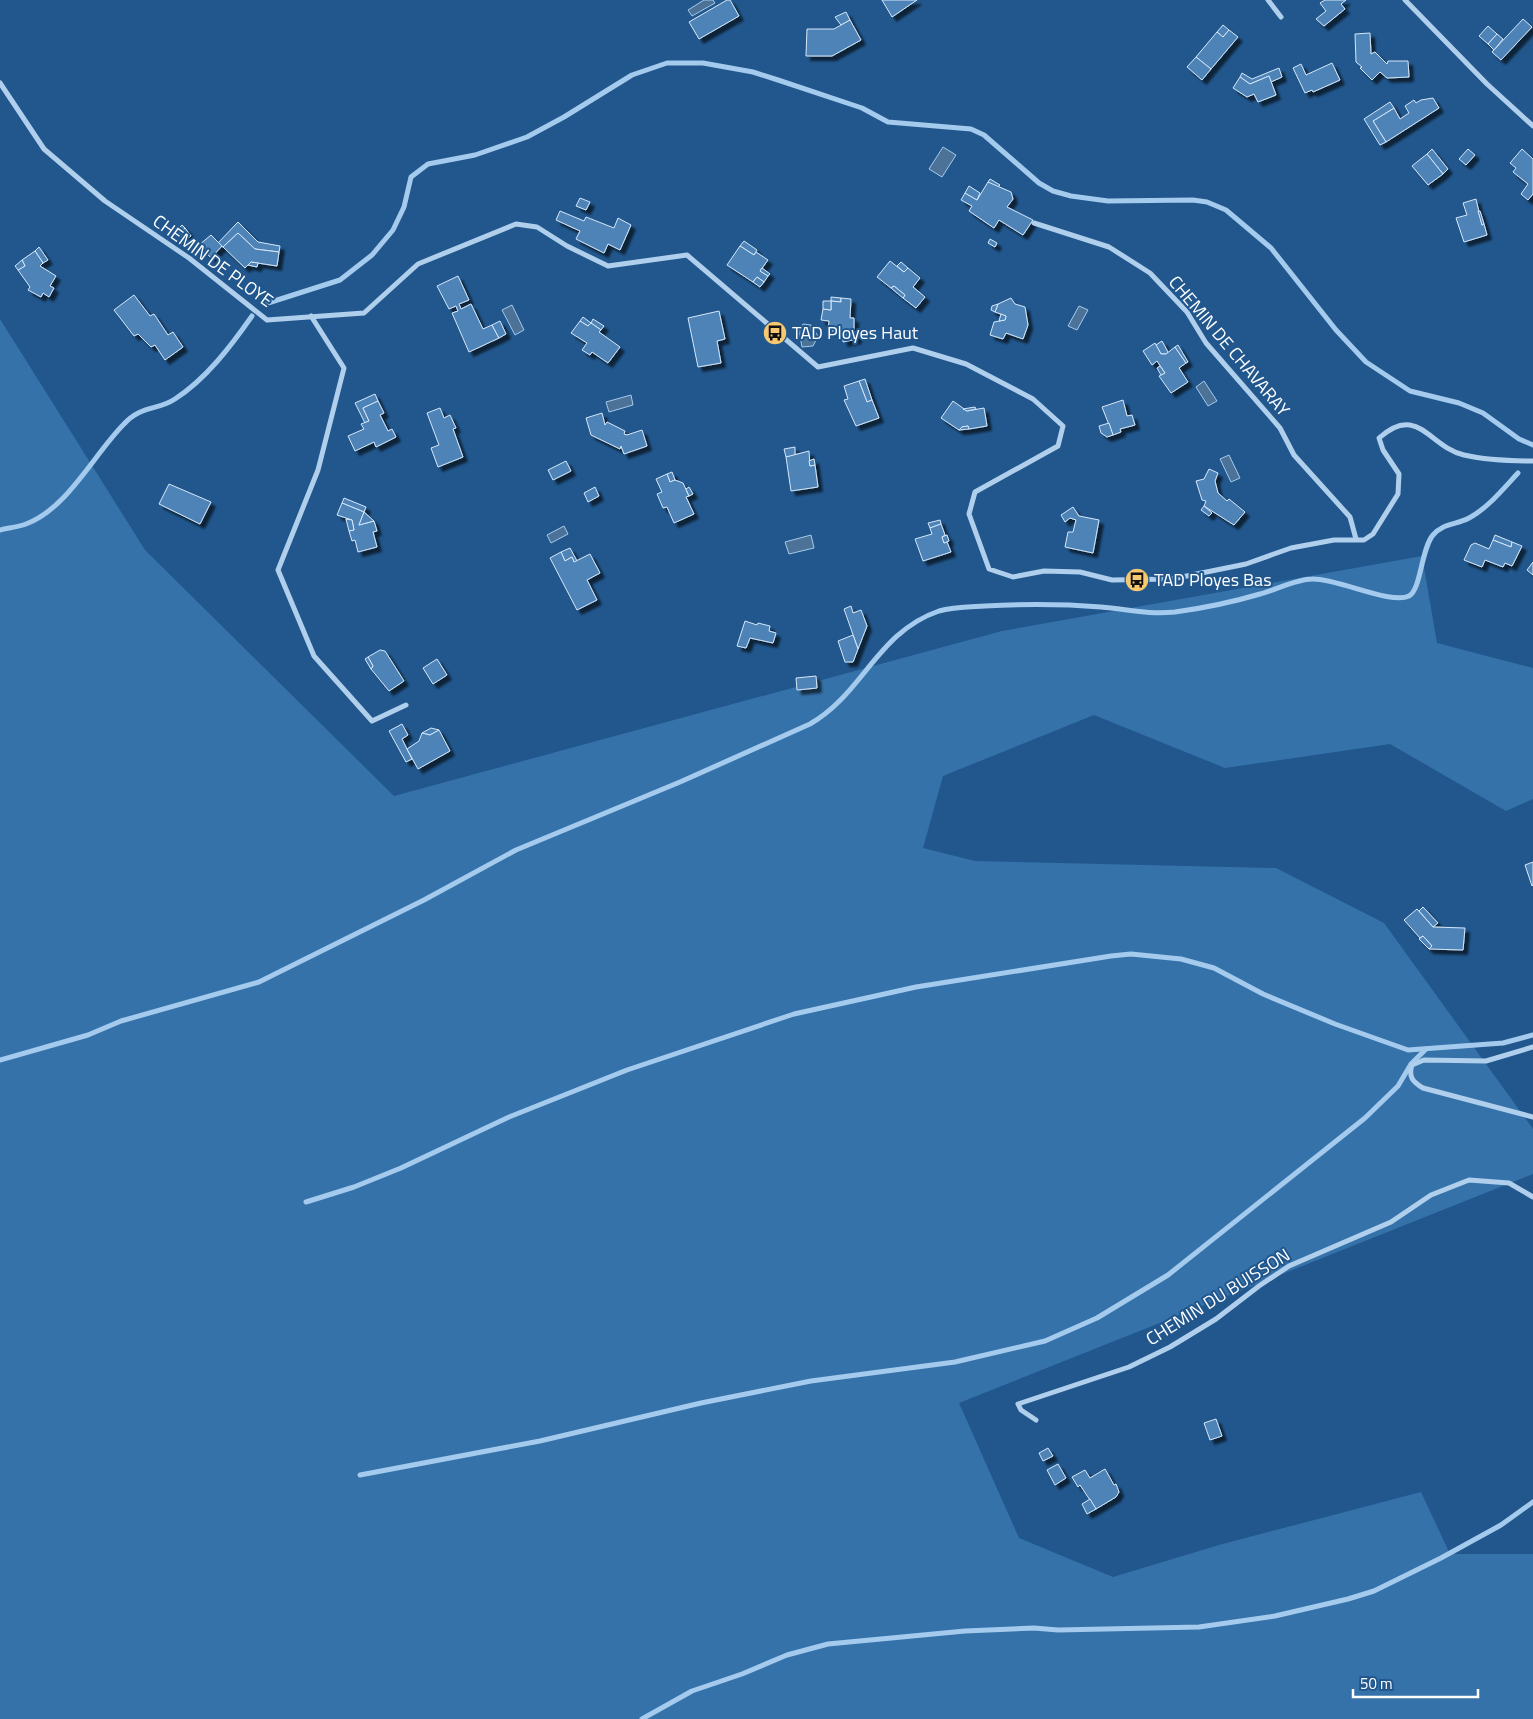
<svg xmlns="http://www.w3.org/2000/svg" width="1533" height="1719" viewBox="0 0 1533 1719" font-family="'Titillium Web',sans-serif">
  <defs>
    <filter id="shadow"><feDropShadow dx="4.5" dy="4.5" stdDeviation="1" flood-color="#0009"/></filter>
  </defs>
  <rect width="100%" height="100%" fill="#21578d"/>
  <!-- green -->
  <polygon fill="#3572aa" points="0,319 145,550 394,796 1002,631 1422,556 1437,643 1533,668 1533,799 1506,811 1390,744 1225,768 1094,715 943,776 923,848 975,861 1276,868 1384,923 1533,1129 1533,1174 959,1403 1019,1538 1113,1577 1219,1545 1421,1492 1450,1554 1533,1554 1533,1719 0,1719"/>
  <!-- water -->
  <g fill="#4d7298" stroke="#a4caed">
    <polygon points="704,0 713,0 715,3 692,16 688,10"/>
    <polygon points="943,147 956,155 942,177 929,169"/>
    <polygon points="512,305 524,330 515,335 502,310"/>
    <polygon points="1079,306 1088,310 1077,330 1068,326"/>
    <polygon points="803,324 811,325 818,336 813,346 802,347 799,331"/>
    <polygon points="1204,381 1217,401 1208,406 1196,387"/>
    <polygon points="631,395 633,405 609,412 606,402"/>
    <polygon points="1229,455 1240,478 1231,482 1220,459"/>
    <polygon points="564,526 568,534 551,543 547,535"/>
    <polygon points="811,535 814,548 789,554 785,542"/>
  </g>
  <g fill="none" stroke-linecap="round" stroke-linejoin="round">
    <!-- stream -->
    <g stroke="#a4caed" stroke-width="5">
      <polyline points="268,303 340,280 372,255 393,230 404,207 411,177 428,164 475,155 527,137 564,117 632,75 667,63 703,63 753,72 778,80 862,108 888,122 971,129 984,135 1039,183 1053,191 1071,196 1108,201 1193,200 1207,202 1226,210 1271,248 1336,330 1366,362 1410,391 1459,403 1483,413 1519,439 1533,445"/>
      <path d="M0 530C8 528 18 527 26 524 67 509 94 454 124 424 141 405 157 411 175 399 206 379 231 346 252 316"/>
      <path d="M0 1060 88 1035 121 1021 259 982 424 900 516 850 680 782 810 724C863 694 877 632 939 611 953 607 970 607 985 606 1023 604 1062 604 1101 607 1127 609 1148 615 1175 612 1204 608 1233 602 1260 594 1276 590 1296 579 1312 579 1337 578 1391 605 1409 596 1421 590 1421 549 1433 535 1443 523 1456 525 1469 518 1488 508 1504 488 1518 473"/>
      <polyline points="306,1202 354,1187 401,1168 509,1117 627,1070 794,1014 916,987 1111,956 1131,954 1181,959 1214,968 1263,994 1335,1024 1408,1050 1503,1043 1533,1035"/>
      <polyline points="360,1475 540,1441 701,1403 811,1381 955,1362 1045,1341 1097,1318 1168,1275 1365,1118 1398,1086 1411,1064 1426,1049"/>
      <polyline points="642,1719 692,1691 742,1674 787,1655 828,1644 965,1631 1034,1628 1058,1630 1199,1627 1275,1616 1348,1599 1374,1591 1441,1558 1501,1525 1533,1502"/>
    </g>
  </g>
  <!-- building -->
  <g fill="#4e83b6" stroke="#d5e7f9" filter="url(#shadow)">
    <polygon points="727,0 730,0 739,16 699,39 689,22"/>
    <polygon points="882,0 917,0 892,17"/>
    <polygon points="1325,0 1346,0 1341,4 1345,9 1324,26 1316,19 1326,11 1320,3"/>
    <polygon points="846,12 850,20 841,25 835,17"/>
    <polygon points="1523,19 1532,27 1501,60 1492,52"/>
    <polygon points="850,20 861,40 832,56 806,56 807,29 834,29"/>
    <polygon points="1223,25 1229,30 1223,37 1217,32"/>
    <polygon points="1488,26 1497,34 1488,44 1479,36"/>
    <polygon points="1229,30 1238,37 1211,69 1196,57 1217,32 1223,37"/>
    <polygon points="1370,33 1371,54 1375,52 1387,64 1388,61 1408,61 1409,77 1387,78 1380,72 1372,80 1360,68 1362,67 1356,62 1355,34"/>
    <polygon points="1497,34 1503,39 1494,50 1488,44"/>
    <polygon points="1196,57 1211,69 1202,80 1187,67"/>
    <polygon points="1332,63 1340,80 1313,92 1312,90 1305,93 1293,68 1301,64 1306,75"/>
    <polygon points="1279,68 1282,77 1271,82 1269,76 1250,84 1240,77 1242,73 1252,79"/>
    <polygon points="1269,76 1276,95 1258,102 1254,94 1247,97 1233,88 1240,77 1250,84"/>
    <polygon points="1433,98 1439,108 1386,142 1373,121 1394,108 1400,119 1409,113 1405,106 1414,100 1416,103 1421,100"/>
    <polygon points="1390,102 1394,108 1373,121 1386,142 1380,145 1364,119"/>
    <polygon points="1432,149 1448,169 1443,174 1427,154"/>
    <polygon points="1468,149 1475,155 1466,165 1459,159"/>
    <polygon points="1522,149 1533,159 1533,194 1528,200 1521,194 1528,184 1513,172 1516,168 1510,163"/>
    <polygon points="1427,154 1443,174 1428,185 1412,166"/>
    <polygon points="990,179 1000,185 997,188 988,182"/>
    <polygon points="988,182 1011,192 1013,199 1007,207 1033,220 1023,235 999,220 994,228 969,211 972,206 961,200 965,193 977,200"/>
    <polygon points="969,186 980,193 977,200 965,193"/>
    <polygon points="580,198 590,202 586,210 576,206"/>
    <polygon points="1476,199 1482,225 1484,224 1487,235 1464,242 1456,218 1467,215 1463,203"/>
    <polygon points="560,211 584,221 586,217 614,228 618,218 631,225 620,250 608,244 604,253 576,239 580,231 556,220"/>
    <polygon points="1478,211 1480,211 1484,224 1482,225"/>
    <polygon points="238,222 258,242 280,246 279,252 255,249 238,233 223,247 218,243"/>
    <polygon points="182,225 185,228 179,234 176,231"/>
    <polygon points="185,228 191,236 185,241 179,234"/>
    <polygon points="238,233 255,249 279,252 277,266 251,262 245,268 223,247"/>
    <polygon points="211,235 222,246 211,258 199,245"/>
    <polygon points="990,239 997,243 995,247 988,243"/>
    <polygon points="744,241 757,250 754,255 740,246"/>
    <polygon points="740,246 754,255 756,252 768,260 760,271 768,276 764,282 757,277 753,282 727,265"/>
    <polygon points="39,247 48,260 43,263 35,251"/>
    <polygon points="35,251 43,263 40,266 56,276 50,286 54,288 49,297 43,293 41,297 28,290 30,287 18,270 25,266 22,260"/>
    <polygon points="22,260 25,266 18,270 15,266"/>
    <polygon points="890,261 904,272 908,268 920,278 913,287 925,297 916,308 903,298 905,295 894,286 891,288 877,277"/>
    <polygon points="251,262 258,263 257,267 248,265"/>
    <polygon points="901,262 908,268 904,272 897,266"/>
    <polygon points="762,268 770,274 768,276 760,271"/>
    <polygon points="458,276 469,300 459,304 461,309 471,304 483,329 492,325 499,338 469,352 452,313 458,311 456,306 449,309 437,286"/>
    <polygon points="757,277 764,282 760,287 753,282"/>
    <polygon points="894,286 905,295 903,298 891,288"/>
    <polygon points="134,295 150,316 154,314 168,335 173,332 183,347 165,360 155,345 151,347 138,334 134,336 114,310"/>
    <polygon points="831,297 841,298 841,302 831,301"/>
    <polygon points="841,298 851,299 850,318 854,318 854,331 857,332 857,339 843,342 843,331 828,331 829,321 821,320 823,309 831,310 831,301 841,302"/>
    <polygon points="1011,298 1015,304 1025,307 1028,325 1023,339 1006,333 1003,339 990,335 994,322 1005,320 1006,316 995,312 998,304"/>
    <polygon points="823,301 831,301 831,310 823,309"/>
    <polygon points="998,304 995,312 991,310 992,306"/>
    <polygon points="719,311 725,339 717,341 721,363 698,367 688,318"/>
    <polygon points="1001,314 1006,316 1005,320 999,321"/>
    <polygon points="583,317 591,323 588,326 580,321"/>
    <polygon points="593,319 604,326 601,330 591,323"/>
    <polygon points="500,321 506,334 499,338 492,325"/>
    <polygon points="580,321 588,326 591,323 601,330 599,332 620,347 608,363 592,352 590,355 582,350 587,343 571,333"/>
    <polygon points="1162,341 1168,352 1166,354 1161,354 1156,345"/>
    <polygon points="1155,343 1161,354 1166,354 1175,347 1186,363 1179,368 1188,382 1171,393 1159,376 1165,373 1157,361 1152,365 1143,351"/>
    <polygon points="1178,345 1188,362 1186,363 1175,347"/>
    <polygon points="1160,366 1165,373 1161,375 1157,368"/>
    <polygon points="865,379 872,400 867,402 859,381"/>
    <polygon points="859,381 867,402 872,400 879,418 856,426 844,400 848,399 844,386"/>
    <polygon points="375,394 378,401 363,408 369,421 365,423 355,403"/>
    <polygon points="1123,400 1127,416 1132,415 1135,425 1120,429 1121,432 1113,435 1102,407"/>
    <polygon points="378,401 384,413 380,415 388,431 392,429 396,437 376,447 374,442 355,451 348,436 364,429 361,424 369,421 363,408"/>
    <polygon points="953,401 967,411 984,408 987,426 969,429 968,426 962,427 959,430 941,418"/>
    <polygon points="975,407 976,409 967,411 963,409"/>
    <polygon points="440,408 444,418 450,415 456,428 453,429 463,457 438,467 431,448 439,445 427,413"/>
    <polygon points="602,413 605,425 607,422 625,431 624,434 627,435 642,430 647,446 624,454 621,446 620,449 591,435 586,418"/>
    <polygon points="1109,423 1113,435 1107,437 1101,433 1099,426"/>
    <polygon points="968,426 969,429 959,430 962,427"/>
    <polygon points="795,447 795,456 786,457 784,449"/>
    <polygon points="809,451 810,466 815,465 818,487 791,491 786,457"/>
    <polygon points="814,459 815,465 810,466 809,461"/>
    <polygon points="566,461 571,471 553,480 548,470"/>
    <polygon points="1209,469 1218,473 1215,481 1218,493 1227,501 1229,499 1245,512 1234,525 1204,506 1206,501 1202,500 1196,481 1204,479"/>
    <polygon points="672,472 675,480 670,482 667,474"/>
    <polygon points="667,474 670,482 675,480 683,483 689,496 686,497 694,514 674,523 667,507 663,508 657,494 662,492 656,479"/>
    <polygon points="169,484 211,502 200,524 159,504"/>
    <polygon points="595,487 599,496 588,502 584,493"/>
    <polygon points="689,487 693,494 689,496 686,489"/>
    <polygon points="344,498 366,507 364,512 342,503"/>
    <polygon points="342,503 364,512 359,525 374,521 377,531 373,532 377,547 358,552 355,540 352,541 349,531 354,530 352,520 337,515"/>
    <polygon points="1204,506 1212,513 1209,516 1201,510"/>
    <polygon points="1073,507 1079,516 1099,520 1093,553 1065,547 1068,532 1073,532 1076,520 1070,518 1065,522 1061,515"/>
    <polygon points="364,512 374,521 359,525"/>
    <polygon points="346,519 352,520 354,530 349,531"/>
    <polygon points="940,520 941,524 930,528 928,523"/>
    <polygon points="941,524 945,535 942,537 944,543 947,542 951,552 923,561 915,539 932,534 930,528"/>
    <polygon points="947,535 949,541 944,543 942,537"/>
    <polygon points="1495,535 1512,542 1511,547 1493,540"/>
    <polygon points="1493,540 1511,547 1512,542 1522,546 1512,566 1505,563 1503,567 1485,560 1482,567 1464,560 1471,545 1475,543 1489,549"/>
    <polygon points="570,548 577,561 574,562 572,557 565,561 561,552"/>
    <polygon points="561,552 565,561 572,557 574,562 590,554 600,573 587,580 597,600 577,610 550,558"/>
    <polygon points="1533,562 1533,575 1527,570"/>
    <polygon points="851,606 853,613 861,610 867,626 858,649 844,609"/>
    <polygon points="745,621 757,625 758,623 770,626 769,631 776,633 773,643 750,638 746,648 737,646"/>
    <polygon points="853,635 858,649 853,662 845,662 838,641"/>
    <polygon points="380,650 385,651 404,681 389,691 371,669 373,666 368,657"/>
    <polygon points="368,657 373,666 371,669 365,659"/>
    <polygon points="437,659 447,675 433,684 423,668"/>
    <polygon points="816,676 817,688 797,690 796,678"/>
    <polygon points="402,724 408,735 402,739 412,759 406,762 389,731"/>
    <polygon points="431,728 439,730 430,735 422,733"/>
    <polygon points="439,730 450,751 418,769 407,749 419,741 422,733 430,735"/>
    <polygon points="1533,862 1533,885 1532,886 1525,865"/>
    <polygon points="1423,907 1438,923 1433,927 1419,911"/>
    <polygon points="1417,909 1433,927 1465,928 1463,950 1429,949 1432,946 1423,936 1420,938 1404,920"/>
    <polygon points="1423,936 1432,946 1429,949 1419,939"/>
    <polygon points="1216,1419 1222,1436 1210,1440 1204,1423"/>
    <polygon points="1048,1448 1053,1456 1043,1461 1039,1453"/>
    <polygon points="1058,1464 1066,1478 1055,1485 1047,1470"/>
    <polygon points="1105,1469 1114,1485 1116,1484 1119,1492 1116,1497 1096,1509 1080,1485 1078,1487 1072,1477 1085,1470 1090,1478"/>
    <polygon points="1090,1499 1096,1509 1087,1514 1082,1504"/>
  </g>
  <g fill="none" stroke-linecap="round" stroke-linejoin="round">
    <!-- minor -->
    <g stroke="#b0cfec" stroke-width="5">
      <polyline points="1268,0 1281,17"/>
      <polyline points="1405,0 1487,84 1533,126"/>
      <path d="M0 83 44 149 105 201 189 258 267 320 364 313 418 264 516 224 537 227 567 246 608 266 687 255 818 367 913 348 966 364 1033 399 1063 426 1058 446 975 492 969 514 989 569 1013 577 1044 571 1080 572 1112 580 1172 579 1246 564 1291 548 1334 540H1364L1373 534 1398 494 1399 474 1383 450 1379 438C1418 403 1429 447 1464 455 1486 460 1510 461 1533 461"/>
      <polyline points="1034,223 1109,247 1150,273 1187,312 1206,343 1280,428 1294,455 1350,517 1356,539"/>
      <polyline points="311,316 344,368 318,470 278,570 314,656 372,721 406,705"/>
      <path d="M1533 1047 1486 1061 1424 1060 1412 1065C1408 1077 1413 1082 1423 1088L1533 1117"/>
      <polyline points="1036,1420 1021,1410 1018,1404 1129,1367 1170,1347 1216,1319 1259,1286 1289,1266 1391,1222 1431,1195 1469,1180 1509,1183 1533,1197"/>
    </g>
  </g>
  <!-- icons -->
  <defs>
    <g id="bus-disc" transform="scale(1.25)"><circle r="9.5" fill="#f8c871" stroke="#21578d"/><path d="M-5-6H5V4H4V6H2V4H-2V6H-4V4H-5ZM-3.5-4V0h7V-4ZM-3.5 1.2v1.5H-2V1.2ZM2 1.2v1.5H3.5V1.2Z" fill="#111"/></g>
  </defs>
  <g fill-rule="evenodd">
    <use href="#bus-disc" x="775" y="333"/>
    <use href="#bus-disc" x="1137" y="580"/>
  </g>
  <g text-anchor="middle" stroke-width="4" stroke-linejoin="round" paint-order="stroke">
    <!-- street labels -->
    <g font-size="18" fill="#fff" stroke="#21578d">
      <text transform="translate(213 261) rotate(36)" y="6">CHEMIN DE PLOYE</text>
      <text transform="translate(1229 346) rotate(50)" y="6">CHEMIN DE CHAVARAY</text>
      <text transform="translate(1218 1297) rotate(-32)" y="6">CHEMIN DU BUISSON</text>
    </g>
    <!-- poi labels -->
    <g font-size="18" fill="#fff" stroke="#21578d" text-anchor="start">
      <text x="792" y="339">TAD Ployes Haut</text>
      <text x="1154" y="586">TAD Ployes Bas</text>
    </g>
  </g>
  <!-- scale -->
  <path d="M1353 1689v8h125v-8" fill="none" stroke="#ffffff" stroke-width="2.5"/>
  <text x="1360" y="1689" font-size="15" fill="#ffffff" stroke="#21578d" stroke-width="4" paint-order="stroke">50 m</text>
</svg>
